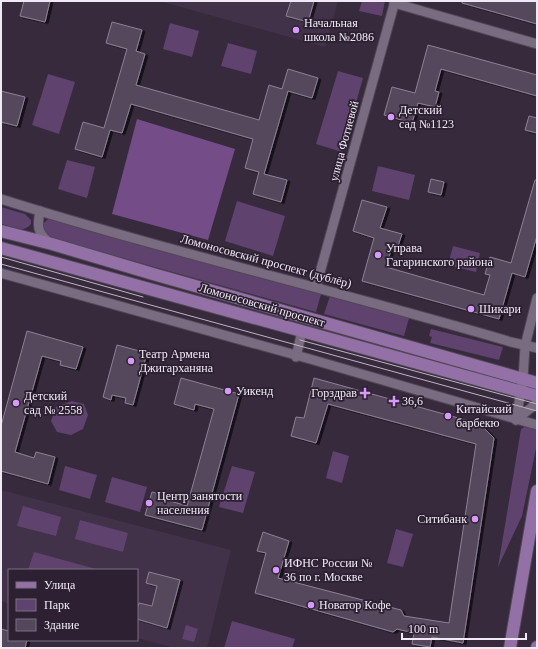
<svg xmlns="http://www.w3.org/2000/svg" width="538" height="649" viewBox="0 0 538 649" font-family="Georgia,serif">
  <defs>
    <filter id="shadow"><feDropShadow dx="3" dy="1.5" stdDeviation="0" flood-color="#0009"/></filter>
  </defs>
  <rect width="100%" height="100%" fill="#362a3c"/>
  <!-- built -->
  <g fill="#413149">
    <polygon points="159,1 338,1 325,47"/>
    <polygon points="1,490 231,550 207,648 175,648 137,638 137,570 9,570 9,604 1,601"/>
  </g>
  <!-- green -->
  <g fill="#5f426e">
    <polygon points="362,1 385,1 382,16 359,11"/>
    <polygon points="170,23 199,31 192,57 163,49"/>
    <polygon points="228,43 257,51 251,74 221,66"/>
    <polygon points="338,71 363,78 342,152 316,144"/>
    <polygon points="48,74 75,82 59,134 32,125"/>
    <polygon points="67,160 95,167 87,198 58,189"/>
    <polygon points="378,166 415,175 409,200 372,191"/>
    <polygon points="237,201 285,216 273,256 225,241"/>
    <path d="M1 207 25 214 31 220V224C24 234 11 226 1 224Z"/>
    <polygon points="48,219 52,219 321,294 316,312 47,237 45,235 43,224"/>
    <polygon points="453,246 480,253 476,272 448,265"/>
    <polygon points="330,296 409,318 404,336 324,314"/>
    <polygon points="431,329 503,347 499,360 430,343 432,337 429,336"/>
    <polygon points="72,401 84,404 88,415 83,429 71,435 57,432 51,421 56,407"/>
    <polygon points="526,426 537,429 537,444 522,516 498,567 521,429"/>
    <polygon points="333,451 349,456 342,483 326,478"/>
    <polygon points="65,466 97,475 90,499 59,490"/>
    <polygon points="232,466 255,472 243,513 219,507"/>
    <polygon points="112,477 147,487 140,512 105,502"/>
    <polygon points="23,506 61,517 56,536 17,526"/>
    <polygon points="80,520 128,533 123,552 75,539"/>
    <polygon points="396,529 413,534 403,567 387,563"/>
    <polygon points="34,552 100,570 28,570"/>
    <polygon points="232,621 295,639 292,648 224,648"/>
    <polygon points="186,625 198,629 194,642 182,639"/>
  </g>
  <!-- forest -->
  <polygon fill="#744c88" points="137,119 235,149 208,240 112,214"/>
  <!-- building -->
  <g fill="#54475b" stroke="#8e8096" filter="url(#shadow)">
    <polygon points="24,1 50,1 45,22 20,16"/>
    <polygon points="291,1 314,1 308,22 286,16"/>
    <polygon points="462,1 537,1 537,24 462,3"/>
    <polygon points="112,22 142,30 136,51 145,54 136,85 259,120 269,85 282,89 288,69 318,78 312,98 288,91 264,174 287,180 281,202 253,194 259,172 245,168 253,139 131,104 122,133 110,130 102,157 75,149 83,122 104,128 127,49 106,43"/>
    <polygon points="428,45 537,75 537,96 441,69 435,91 439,92 435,107 418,103 412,123 384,115 392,87 415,93"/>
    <polygon points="1,91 25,97 17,126 1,122"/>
    <polygon points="529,116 537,118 537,133 525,130"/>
    <polygon points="431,179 444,182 441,195 428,192"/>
    <polygon points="535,180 537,180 537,236 525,277 512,273 499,319 362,281 374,238 353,231 362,200 387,207 380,228 402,234 397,249 392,247 386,267 484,295 490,275 485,274 490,257 511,263"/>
    <polygon points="27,331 83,347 76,369 60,365 61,361 42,356 15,452 34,458 36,452 55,457 48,484 1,471 1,426"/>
    <polygon points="117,345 147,353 133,405 125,403 126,398 112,395 111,400 103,397"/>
    <polygon points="181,378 239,394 202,530 145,515 152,492 168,496 167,500 187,506 214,409 195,404 194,410 174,404"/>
    <polygon points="314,378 480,424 494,438 463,643 432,637 430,647 412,644 414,633 397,629 393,632 255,593 266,553 257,551 263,532 289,541 278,578 401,610 404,616 449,623 476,444 328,404 316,443 291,436 296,417 304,418"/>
    <polygon points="149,572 180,580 167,628 137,619 137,609 139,603 152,606 157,586 146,583"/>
    <polygon points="1,629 9,631 9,640 27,640 25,648 1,648"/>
  </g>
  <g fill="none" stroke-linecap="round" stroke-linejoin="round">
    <!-- minor casing -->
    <g stroke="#504656" stroke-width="11">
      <g id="minor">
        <polyline points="394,3 537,44"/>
        <path d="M1 199C169 252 342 292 511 342L537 348"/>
        <path d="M40 211C37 226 37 233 50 243"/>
        <polyline points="1,273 310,359 537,425"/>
        <polyline points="316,287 395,1"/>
        <polyline points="296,357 302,331"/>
        <polyline points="516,420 523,379 525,346 537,298"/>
        <polyline points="516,420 537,403"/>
      </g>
    </g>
    <!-- major casing -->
    <g stroke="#504656" stroke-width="14">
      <g id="major">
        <polyline points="1,231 52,244 153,274 537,383"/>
        <polyline points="1,248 537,396"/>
        <polyline points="510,648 537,491"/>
        <polyline points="537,648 537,647"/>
      </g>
    </g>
    <!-- minor -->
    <use href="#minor" stroke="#796b80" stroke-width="9"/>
    <!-- major -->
    <use href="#major" stroke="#9370a5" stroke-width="12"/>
    <!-- tram -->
    <g stroke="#bcb4c1" stroke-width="1">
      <polyline points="1,257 143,297"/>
      <polyline points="1,264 537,411"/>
      <polyline points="300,340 537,404"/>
    </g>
  </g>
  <!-- markers -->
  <g fill="#d89af8" stroke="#2c2032" stroke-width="1.5">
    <circle cx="296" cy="30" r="4"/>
    <circle cx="391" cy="117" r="4"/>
    <circle cx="378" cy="255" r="4"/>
    <circle cx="471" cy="309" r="4"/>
    <circle cx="131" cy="361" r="4"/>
    <circle cx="228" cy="391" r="4"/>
    <path d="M363 387h4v4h4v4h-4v4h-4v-4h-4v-4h4z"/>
    <path d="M392 395h4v4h4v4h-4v4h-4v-4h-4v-4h4z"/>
    <circle cx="16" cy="403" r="4"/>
    <circle cx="448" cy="416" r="4"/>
    <circle cx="149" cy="503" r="4"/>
    <circle cx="475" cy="519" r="4"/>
    <circle cx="276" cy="570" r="4"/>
    <circle cx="311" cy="605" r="4"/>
  </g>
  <g text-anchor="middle" stroke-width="3.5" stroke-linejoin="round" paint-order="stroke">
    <!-- poi labels -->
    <g font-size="12" fill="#f1eaf6" stroke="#2c2032" text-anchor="start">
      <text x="304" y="27">Начальная<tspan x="304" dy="14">школа №2086</tspan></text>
      <text x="399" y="114">Детский<tspan x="399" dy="14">сад №1123</tspan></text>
      <text x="386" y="252">Управа<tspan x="386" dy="14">Гагаринского района</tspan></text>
      <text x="479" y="313">Шикари</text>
      <text x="139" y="358">Театр Армена<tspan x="139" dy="14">Джигарханяна</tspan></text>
      <text x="236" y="395">Уикенд</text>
      <text x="357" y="397" text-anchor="end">Горздрав</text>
      <text x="24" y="400">Детский<tspan x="24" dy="14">сад № 2558</tspan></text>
      <text x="402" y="405">36,6</text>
      <text x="456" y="413">Китайский<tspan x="456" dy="14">барбекю</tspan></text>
      <text x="157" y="500">Центр занятости<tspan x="157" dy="14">населения</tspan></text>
      <text x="467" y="523" text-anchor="end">Ситибанк</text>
      <text x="284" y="567">ИФНС России №<tspan x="284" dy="14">36 по г. Москве</tspan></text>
      <text x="319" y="609">Новатор Кофе</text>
    </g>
    <!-- street labels -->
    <g font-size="12" fill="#f1eaf6" stroke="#2c2032">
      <text transform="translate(344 141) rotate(-75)" y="4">улица Фотиевой</text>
      <text transform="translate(266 261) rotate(15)" y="4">Ломоносовский проспект (дублёр)</text>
      <text transform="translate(262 305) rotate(16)" y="4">Ломоносовский проспект</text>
    </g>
  </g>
  <!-- border -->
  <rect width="538" height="649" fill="none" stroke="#f1eaf6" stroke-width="4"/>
  <!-- legend -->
  <rect x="8" y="569" width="130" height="72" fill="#2c2032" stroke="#7b7180"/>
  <rect x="16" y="582" width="20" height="6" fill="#9370a5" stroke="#7b7180"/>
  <text x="44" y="589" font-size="12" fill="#f1eaf6">Улица</text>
  <rect x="16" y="599" width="20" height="12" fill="#5f426e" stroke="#7b7180"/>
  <text x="44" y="609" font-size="12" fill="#f1eaf6">Парк</text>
  <rect x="16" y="619" width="20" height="12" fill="#54475b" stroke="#7b7180"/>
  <text x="44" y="629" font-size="12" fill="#f1eaf6">Здание</text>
  <!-- scale -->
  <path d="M402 633v6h124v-6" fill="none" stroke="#f1eaf6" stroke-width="2"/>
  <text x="408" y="633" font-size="12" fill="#f1eaf6" stroke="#2c2032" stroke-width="3" paint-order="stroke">100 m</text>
</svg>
